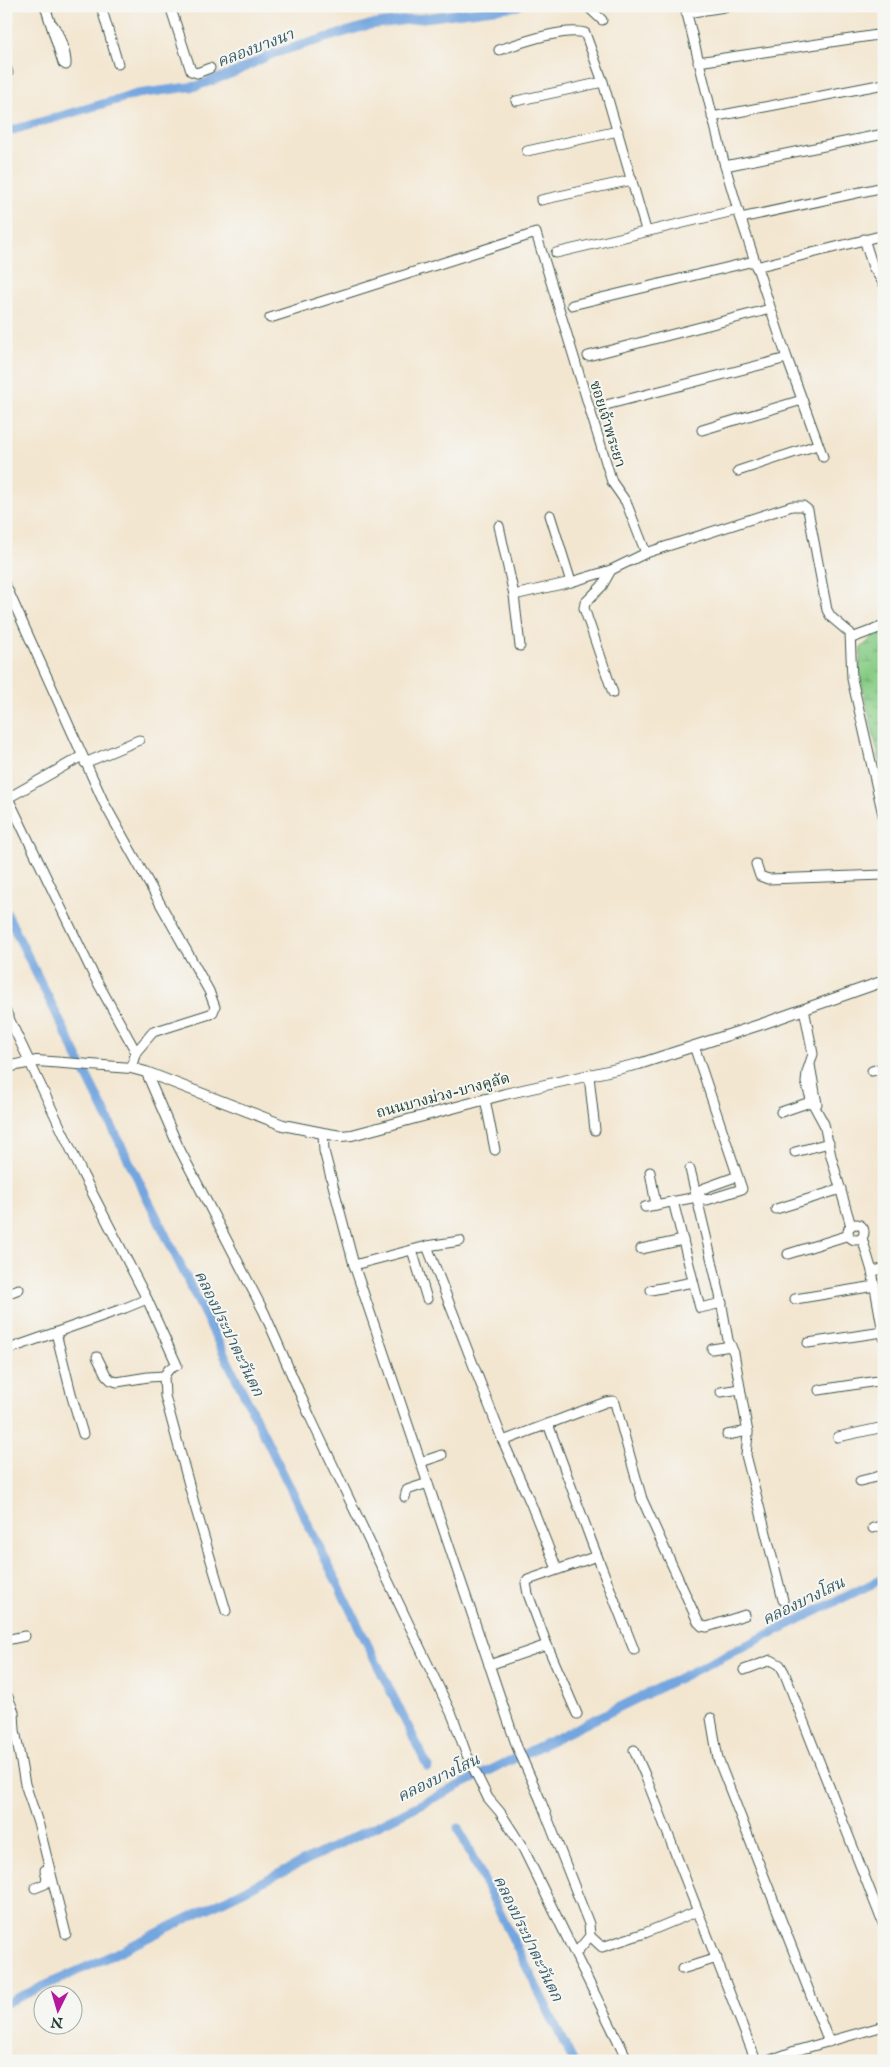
<svg xmlns="http://www.w3.org/2000/svg" width="890" height="2067" viewBox="0 0 890 2067" font-family="'IM FELL English','Noto Serif Thai',serif">
  <defs>
    <pattern id="wetland-marsh" width="20" height="14" patternUnits="userSpaceOnUse" patternTransform="scale(1.25)"><rect width="20" height="14" fill="#89cd87"/><path d="M1 5h8M5 5V1M11 12h8M15 12V8" fill="none" stroke="#6fa86f"/></pattern>
  </defs>
  <rect width="100%" height="100%" fill="#f6f6f2"/>
  <filter id="ink" filterUnits="userSpaceOnUse"><feTurbulence type="fractalNoise" baseFrequency=".02" numOctaves="2"/><feDisplacementMap in="SourceGraphic" scale="10" xChannelSelector="R" yChannelSelector="G"/><feConvolveMatrix kernelMatrix="1 2 1 2 8 2 1 2 1" color-interpolation-filters="sRGB"/></filter>
  <filter id="wash" filterUnits="userSpaceOnUse"><feTurbulence type="fractalNoise" baseFrequency=".0096" numOctaves="4" result="noise"/><feDisplacementMap in="SourceGraphic" scale="20" xChannelSelector="R" yChannelSelector="G"/><feGaussianBlur stdDeviation="1.12" result="paint"/><feColorMatrix in="noise" values="0 0 0 0 0 0 0 0 0 0 0 0 0 0 0 0 0 1.4 0 .05"/><feComposite in="paint" operator="in"/></filter>
  <g filter="url(#wash)">
    <rect width="100%" height="100%" fill="#f3e6d0"/>
    <!-- wetland -->
    <polygon fill="url(#wetland-marsh)" stroke="#54855e" points="884,632 884,778 859,673 861,648 876,634"/>
    <g fill="none" stroke-linecap="round" stroke-linejoin="round">
      <!-- canal -->
      <g stroke="#73a5de" stroke-width="9">
        <polyline points="6,132 137,94 197,86 233,73 272,54 369,25 518,6"/>
        <polyline points="6,912 428,1767"/>
        <polyline points="458,1828 573,2061"/>
        <polyline points="6,2003 104,1959 884,1578"/>
      </g>
    </g>
  </g>
  <g filter="url(#ink)">
    <g fill="none" stroke-linecap="round" stroke-linejoin="round">
      <!-- minor casing -->
      <g stroke="#3f564b" stroke-width="11">
        <g id="minor">
          <path d="M45 6 63 63 66 65C67 56 58 28 50 22"/>
          <polyline points="101,6 118,64"/>
          <polyline points="170,6 191,71 197,73 210,68"/>
          <polyline points="587,6 602,20"/>
          <polyline points="685,6 725,166 738,210 787,358 823,457"/>
          <polyline points="686,13 731,6"/>
          <path d="M499 50C520 43 564 27 585 33L603 82 646 230"/>
          <polyline points="698,62 884,34"/>
          <polyline points="6,67 8,73"/>
          <polyline points="516,101 603,82"/>
          <polyline points="712,117 884,84"/>
          <polyline points="527,151 618,131"/>
          <polyline points="725,166 884,134"/>
          <polyline points="541,200 632,180"/>
          <polyline points="741,218 884,187"/>
          <polyline points="864,239 873,267 884,284"/>
          <polyline points="556,253 738,210"/>
          <polyline points="756,267 884,235"/>
          <polyline points="572,305 754,261"/>
          <polyline points="270,318 536,233 612,482 626,502 646,553 792,506 803,506 808,510 827,610 831,617 850,633 852,679 884,819"/>
          <polyline points="588,356 770,309"/>
          <polyline points="602,406 787,358"/>
          <polyline points="702,430 802,400"/>
          <polyline points="738,471 817,445"/>
          <polyline points="550,515 571,582"/>
          <polyline points="499,526 514,595 571,582 611,570 646,553"/>
          <polyline points="611,570 602,586 585,603 584,608 613,693"/>
          <polyline points="6,586 104,803 209,991 215,1007 213,1012 210,1014 153,1032 136,1052"/>
          <polyline points="514,595 520,646"/>
          <polyline points="852,638 884,626"/>
          <polyline points="85,763 139,740"/>
          <polyline points="6,794 93,974 136,1052 131,1068"/>
          <polyline points="8,798 82,756"/>
          <polyline points="756,864 760,876 768,879 884,875"/>
          <polyline points="804,1009 813,1054 807,1072 806,1083 812,1102 824,1124 831,1156 851,1226"/>
          <polyline points="6,1012 83,1175 147,1299 125,1308 6,1350"/>
          <path d="M694 1046C710 1093 726 1141 742 1189L707 1200 697 1197 702 1189 738 1176"/>
          <polyline points="810,1065 817,1104"/>
          <polyline points="872,1071 884,1067"/>
          <polyline points="146,1072 178,1146 264,1312 311,1419 453,1717 466,1753 488,1798 500,1812 523,1848 575,1954"/>
          <polyline points="589,1076 595,1130"/>
          <polyline points="485,1099 495,1150"/>
          <polyline points="781,1112 816,1100"/>
          <polyline points="323,1133 324,1151 354,1265 517,1747 540,1799 589,1924 590,1936 575,1954 628,2061"/>
          <polyline points="795,1152 829,1143"/>
          <polyline points="690,1169 720,1295 728,1340 734,1353 748,1433 746,1455 783,1600"/>
          <polyline points="650,1172 656,1205"/>
          <polyline points="673,1201 700,1308 722,1303"/>
          <polyline points="645,1207 697,1197"/>
          <polyline points="776,1209 841,1189"/>
          <circle cx="856" cy="1232" r="8"/>
          <polyline points="862,1238 872,1271 884,1338"/>
          <polyline points="427,1246 503,1441 531,1504 557,1569"/>
          <polyline points="641,1249 683,1240"/>
          <polyline points="412,1250 427,1299"/>
          <polyline points="788,1254 849,1235"/>
          <polyline points="354,1265 427,1246 460,1241"/>
          <polyline points="872,1271 884,1269"/>
          <polyline points="651,1290 693,1282"/>
          <polyline points="6,1294 19,1289"/>
          <polyline points="147,1299 177,1365 169,1369 164,1376 165,1396 194,1503 226,1611"/>
          <polyline points="795,1299 875,1286"/>
          <polyline points="56,1333 72,1397 83,1434"/>
          <polyline points="808,1343 883,1332"/>
          <polyline points="712,1349 731,1346"/>
          <polyline points="97,1357 106,1375 111,1380 117,1382 148,1377 164,1376"/>
          <polyline points="819,1390 884,1380"/>
          <polyline points="721,1392 740,1389"/>
          <polyline points="548,1424 592,1543 634,1650"/>
          <polyline points="727,1435 748,1431"/>
          <polyline points="838,1437 884,1427"/>
          <polyline points="503,1441 606,1402 613,1401 615,1403 642,1499 698,1622 702,1626 707,1627 745,1615"/>
          <polyline points="421,1462 442,1455"/>
          <polyline points="860,1481 884,1475"/>
          <polyline points="405,1497 407,1490 428,1483"/>
          <polyline points="873,1528 884,1525"/>
          <polyline points="6,1640 25,1636"/>
          <polyline points="547,1645 528,1594 526,1583 528,1580 597,1556"/>
          <polyline points="489,1665 547,1645 577,1714"/>
          <polyline points="744,1670 771,1660 780,1665 784,1672 884,1926"/>
          <polyline points="8,1697 14,1712 15,1730 25,1784 39,1826 66,1934"/>
          <polyline points="711,1718 718,1759 829,2042"/>
          <polyline points="634,1750 645,1775 756,2061"/>
          <polyline points="35,1888 45,1884 47,1878 45,1870"/>
          <polyline points="590,1936 602,1947 645,1933 698,1911"/>
          <polyline points="682,1969 717,1958"/>
          <polyline points="768,2061 795,2051 884,2026"/>
        </g>
      </g>
      <!-- tertiary casing -->
      <g stroke="#3f564b" stroke-width="12">
        <polyline id="tertiary" points="6,1067 37,1061 131,1068 146,1072 283,1125 323,1133 341,1136 352,1135 505,1094 639,1064 762,1024 884,981"/>
      </g>
      <!-- minor -->
      <use href="#minor" stroke="#fff" stroke-width="9"/>
      <!-- tertiary -->
      <use href="#tertiary" stroke="#fff" stroke-width="10"/>
    </g>
  </g>
  <g text-anchor="middle" stroke-width="4" stroke-linejoin="round" paint-order="stroke">
    <!-- street labels -->
    <g font-size="15" fill="#1f3d34" stroke="#f6f6f2">
      <text transform="translate(608 424) rotate(73)" y="5">ซอยเจ้าพระยา</text>
      <text transform="translate(443 1095) rotate(-15)" y="5">ถนนบางม่วง-บางคูลัด</text>
    </g>
    <!-- water labels -->
    <g font-size="16" font-style="italic" fill="#385c67" stroke="#f6f6f2">
      <text transform="translate(255 47) rotate(-21)" y="6">คลองบางนา</text>
      <text transform="translate(230 1333) rotate(64)" y="6">คลองประปาตะวันตก</text>
      <text transform="translate(803 1600) rotate(-26)" y="6">คลองบางโสน</text>
      <text transform="translate(438 1777) rotate(-26)" y="6">คลองบางโสน</text>
      <text transform="translate(529 1938) rotate(64)" y="6">คลองประปาตะวันตก</text>
    </g>
  </g>
  <!-- margin -->
  <rect width="890" height="2067" fill="none" stroke="#f6f6f2" stroke-width="25"/>
  <!-- north arrow -->
  <g transform="translate(58 2010) rotate(185)"><circle r="24" fill="#f6f6f2" stroke="#a0aca6"/>
  <path d="M0-4L9 19L0 12L-9 19Z" fill="#b5179e"/>
  <text y="-8" font-size="14" font-weight="bold" text-anchor="middle" fill="#1f3d34">N</text>
  </g>
</svg>
